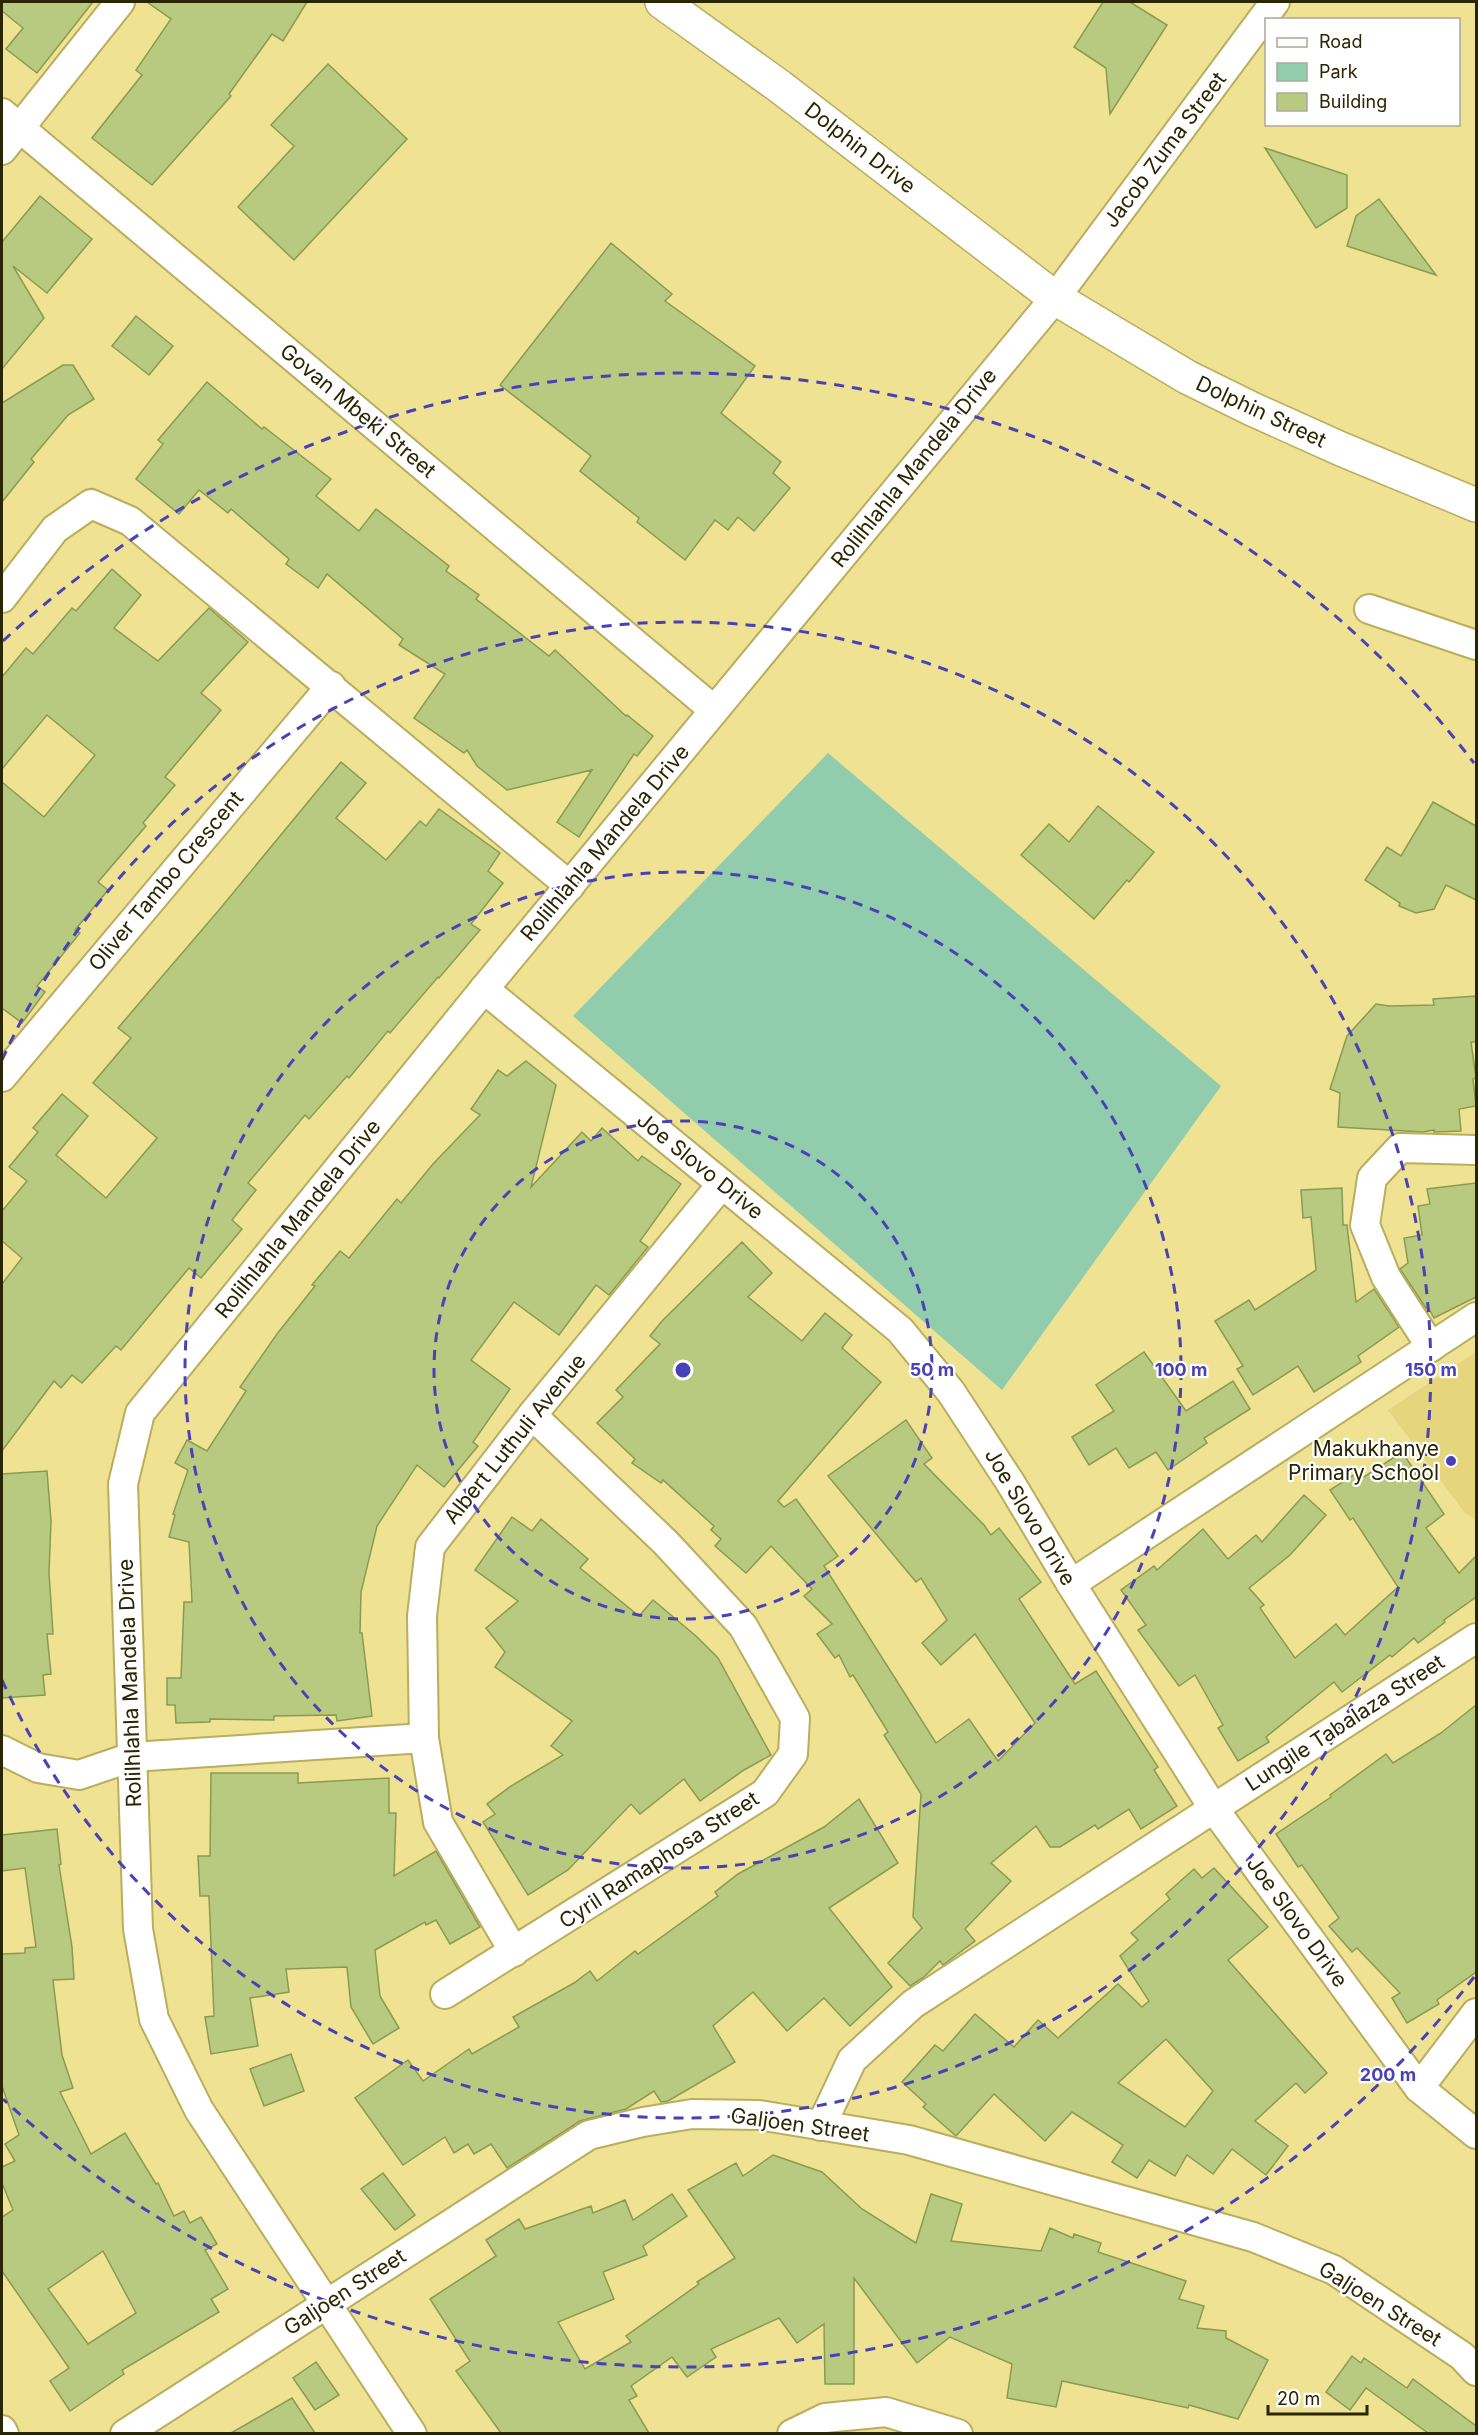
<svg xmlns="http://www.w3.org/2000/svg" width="1478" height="2435" viewBox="0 0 1478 2435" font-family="Inter,sans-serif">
  <rect width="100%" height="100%" fill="#efe292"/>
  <!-- built -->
  <polygon fill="#e5d57c" points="1476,1352 1476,1520 1465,1513 1388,1410"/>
  <!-- green -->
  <polygon fill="#91cdac" points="828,753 1221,1086 1002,1390 573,1016"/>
  <!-- building -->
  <g fill="#b8ca80" stroke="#8a9b50" stroke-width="1.5" fill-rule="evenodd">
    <polygon points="2,2 93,2 37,73 6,49 23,28 2,11"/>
    <polygon points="147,2 307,2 283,41 272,34 229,94 231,96 152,185 92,138 142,75 136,70 171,19"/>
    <polygon points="1103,2 1130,2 1167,25 1110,114 1106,68 1074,47"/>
    <polygon points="328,64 407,139 294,260 238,207 294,146 271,125"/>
    <polygon points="1265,148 1347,175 1347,208 1316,228"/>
    <polygon points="40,196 92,239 47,293 13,266 44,318 2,369 2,242"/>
    <polygon points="1379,199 1436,275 1347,246 1356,216"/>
    <polygon points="611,243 672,294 665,301 755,366 721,413 781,462 773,473 790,488 754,531 738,517 728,530 715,520 685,560 637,522 639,518 580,471 591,456 500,385"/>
    <polygon points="136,316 173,346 149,375 112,346"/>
    <polygon points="63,365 73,365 94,399 68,415 31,459 34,462 2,502 2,403"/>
    <polygon points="207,382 262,429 264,427 331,479 316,496 359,531 376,509 449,566 446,571 479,595 476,599 549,656 555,650 626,716 627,715 653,736 637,756 634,754 579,837 557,822 592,770 507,790 477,766 467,750 464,753 414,718 445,674 399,645 403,639 327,574 318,588 286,564 289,559 231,509 228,513 199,490 179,514 136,479 163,444 158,440"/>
    <polygon points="112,569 141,595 114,628 158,661 209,608 248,642 201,693 221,710 165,777 175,785 143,823 146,826 98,882 108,890 75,930 80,933 37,986 45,992 22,1023 2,1008 2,782 44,817 95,755 47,715 2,769 2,677 26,648 33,654 72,608 76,611"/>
    <polygon points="341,762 366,783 336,818 386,860 420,821 426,826 439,809 500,853 488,871 503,883 471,924 480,930 439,978 438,977 390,1033 388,1031 349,1078 347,1076 309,1119 305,1115 248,1183 256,1190 232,1220 242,1229 201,1278 189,1268 121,1350 116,1346 82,1383 72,1375 61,1388 54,1381 2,1451 2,1284 22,1258 2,1241 2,1211 27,1181 9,1167 38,1132 33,1128 62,1094 88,1116 56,1155 106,1198 157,1138 93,1083 131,1038 118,1028 219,910"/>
    <polygon points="1433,802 1476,826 1476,900 1446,885 1434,909 1416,913 1399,906 1400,903 1365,880 1387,847 1401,856"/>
    <polygon points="1098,806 1154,852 1129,882 1127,880 1094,919 1021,855 1049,824 1069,842"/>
    <polygon points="1476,996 1476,1042 1471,1042 1476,1078 1473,1079 1476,1106 1459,1109 1461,1131 1434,1132 1434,1130 1423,1132 1338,1127 1340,1093 1330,1089 1347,1036 1376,1004 1389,1006 1434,1005 1433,999"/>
    <polygon points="526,1061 556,1085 531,1187 582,1132 591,1141 602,1128 638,1161 642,1156 681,1184 640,1241 648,1247 609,1295 596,1285 559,1335 514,1302 471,1360 510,1389 473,1442 478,1446 444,1487 417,1465 377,1526 361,1592 360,1633 362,1633 372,1716 337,1721 336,1715 274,1716 274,1720 210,1719 210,1722 176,1723 175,1705 167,1705 167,1678 181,1678 184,1602 192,1602 189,1542 169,1537 175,1515 173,1514 188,1470 175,1463 187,1440 207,1451 246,1391 240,1387 277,1334 315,1286 312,1285 340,1251 349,1258 397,1199 401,1203 433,1164 480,1115 471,1109 498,1070 507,1076"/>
    <polygon points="1476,1183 1476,1297 1434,1318 1428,1307 1426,1308 1400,1269 1408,1263 1404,1238 1422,1235 1418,1206 1430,1204 1427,1189"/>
    <polygon points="1342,1188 1343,1225 1347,1225 1356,1302 1374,1289 1399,1327 1358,1356 1361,1362 1314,1392 1298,1366 1253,1395 1237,1369 1243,1366 1215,1321 1249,1300 1255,1310 1316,1270 1311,1217 1303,1218 1301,1190"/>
    <polygon points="742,1242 772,1273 748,1297 802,1341 825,1313 852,1335 842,1348 881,1382 778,1501 784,1507 796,1499 838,1556 824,1566 936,1743 969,1719 998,1761 1035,1723 975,1634 941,1665 922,1643 947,1620 921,1578 916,1582 828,1476 906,1420 932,1458 924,1464 984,1525 991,1535 999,1528 1041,1582 1019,1599 1075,1684 1096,1671 1158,1767 1154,1770 1177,1806 1141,1829 1129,1809 1098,1829 1095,1825 1060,1847 1050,1847 1036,1826 991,1863 1011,1881 965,1929 975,1941 943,1965 940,1961 924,1977 910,1986 888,1963 922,1928 913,1917 921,1794 884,1735 888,1732 853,1675 850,1677 839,1655 835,1658 817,1634 832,1624 804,1596 812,1589 771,1546 746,1573 715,1546 721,1539 711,1530 714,1526 663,1480 661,1483 632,1463 635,1459 597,1423 623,1397 616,1390 660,1344 650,1336 662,1321"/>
    <polygon points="1144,1352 1186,1411 1233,1381 1250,1409 1204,1438 1207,1443 1168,1470 1156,1452 1129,1468 1116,1448 1089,1465 1072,1437 1114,1411 1096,1385"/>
    <polygon points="1402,1452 1444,1514 1426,1528 1459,1573 1476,1556 1476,1597 1444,1620 1445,1622 1418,1643 1414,1638 1392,1657 1390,1655 1342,1692 1334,1682 1266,1737 1269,1742 1238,1761 1218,1728 1223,1725 1195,1675 1179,1686 1138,1630 1146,1625 1121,1590 1154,1566 1157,1570 1203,1529 1228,1559 1256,1535 1262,1542 1304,1495 1326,1515 1290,1555 1249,1588 1264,1605 1260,1608 1295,1658 1336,1624 1345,1635 1398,1587 1353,1518 1350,1520 1330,1490 1360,1471 1364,1477"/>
    <polygon points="47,1471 51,1521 49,1573 53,1634 47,1634 51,1674 43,1675 45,1695 2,1698 2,1474"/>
    <polygon points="512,1517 532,1531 541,1519 588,1559 580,1568 639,1616 653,1600 696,1636 718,1658 771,1755 744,1770 700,1801 684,1779 640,1814 631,1804 568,1870 528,1895 483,1822 495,1814 487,1804 511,1786 563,1755 551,1746 572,1721 495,1667 505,1652 486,1628 518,1601 475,1570"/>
    <polygon points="1476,1705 1476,1972 1437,2000 1439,2004 1407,2023 1392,1998 1400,1993 1357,1948 1352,1952 1329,1926 1339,1918 1302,1865 1298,1867 1276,1834 1331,1797 1330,1795 1386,1754 1393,1763 1441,1733"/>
    <polygon points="211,1773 298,1773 298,1783 389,1778 389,1813 396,1813 394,1876 436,1851 480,1927 450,1944 436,1920 426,1925 425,1922 375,1950 380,1996 399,2028 373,2044 351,2007 347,1967 286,1969 289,1992 250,1998 258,2046 211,2054 205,2017 214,2016 209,1896 200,1896 198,1856 210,1856"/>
    <polygon points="859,1799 898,1863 829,1908 892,1987 850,2026 824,1998 787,2031 753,1992 713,2026 735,2062 668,2101 661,2102 654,2091 626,2109 580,2121 507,2168 491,2144 474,2154 468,2144 454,2153 445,2137 403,2165 355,2098 408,2060 423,2081 469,2049 472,2054 519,2027 513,2017 574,1983 590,1971 597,1981 635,1951 638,1954 718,1896 715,1892 738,1874 824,1827"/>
    <path d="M57 1829 61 1864 59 1865 72 1947 74 1979 53 1980 62 2055 73 2088 60 2092 91 2154 125 2133 156 2184 158 2183 174 2216 184 2211 190 2223 201 2217 217 2244 205 2250 228 2289 211 2299 219 2312 122 2370 124 2374 70 2411 50 2381 69 2368 2 2271V2217L13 2210 2 2183V2167L15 2161 5 2144 19 2135 2 2086V1954L25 1953V1948L36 1947 25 1868 2 1871V1835ZM103 2251 136 2313 88 2344 48 2289Z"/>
    <path d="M1214 1868 1268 1927 1228 1960 1327 2073 1305 2093 1296 2083 1255 2121 1288 2146 1266 2175 1232 2149 1213 2174 1187 2155 1175 2176 1149 2160 1137 2178 1112 2162 1123 2145 1072 2112 1045 2141 994 2094 956 2136 923 2107 926 2104 902 2082 935 2045 943 2051 975 2014 1014 2047 1038 2020 1058 2038 1118 1984 1142 2007 1149 2001 1120 1956 1138 1940 1131 1933 1170 1899 1166 1894 1194 1869 1202 1878ZM1166 2039 1213 2091 1185 2127 1118 2083Z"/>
    <polygon points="291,2054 304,2091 264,2106 250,2069"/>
    <polygon points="773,2155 822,2172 862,2209 916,2243 931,2194 962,2204 951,2241 1041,2251 1050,2228 1073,2238 1074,2234 1101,2243 1098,2252 1186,2281 1179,2299 1204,2306 1197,2328 1226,2331 1226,2338 1268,2360 1238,2419 1189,2405 1188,2408 1062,2381 1056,2407 1007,2398 1012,2364 950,2337 917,2363 854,2278 854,2384 825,2384 824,2324 797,2343 779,2318 711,2349 716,2357 687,2377 672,2357 631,2386 637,2396 629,2400 649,2433 501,2433 456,2371 470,2361 430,2299 496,2256 486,2240 519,2219 525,2229 591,2206 593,2213 625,2200 633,2220 672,2194 687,2216 643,2246 647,2255 603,2272 614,2299 558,2322 585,2369 631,2342 626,2336 699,2284 697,2282 735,2258 688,2190 736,2163 743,2176"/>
    <polygon points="383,2173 415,2215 395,2230 361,2189"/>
    <polygon points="1352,2356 1361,2363 1364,2358 1407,2388 1413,2379 1476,2426 1476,2433 1428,2433 1366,2388 1350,2410 1326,2392"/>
    <polygon points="316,2362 339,2395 315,2410 293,2378"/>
    <polygon points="292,2398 315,2433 231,2433"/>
  </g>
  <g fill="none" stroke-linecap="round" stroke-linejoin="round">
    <!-- street casing -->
    <g stroke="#baad5e" stroke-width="32">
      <g id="street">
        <polyline points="2,113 714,710"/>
        <polyline points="2,150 120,2"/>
        <polyline points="2,598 55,529 91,504 130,521 570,886"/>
        <polyline points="1369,609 1476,645"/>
        <polyline points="484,989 900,1330 951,1392 1010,1482 1071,1584 1214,1809 1419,2088 1476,2134"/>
        <polyline points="2,1077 331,686"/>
        <polyline points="1431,1347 1386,1277 1365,1225 1372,1178 1400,1148 1476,1150"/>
        <polyline points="1071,1584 1476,1317"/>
        <polyline points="424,1738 438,1822 514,1952"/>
        <polyline points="2,1750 38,1768 79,1775 132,1757 424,1738 422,1616 430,1547 532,1415 722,1184"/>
        <polyline points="445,1994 765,1793 793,1754 795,1718 743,1626 666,1543 532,1415"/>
        <polyline points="1419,2088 1476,2013"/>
        <polyline points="821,2126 852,2060 913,2004 1476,1638"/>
        <polyline points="2,2430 4,2434"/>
        <polyline points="125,2434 589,2135 643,2122 692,2114 759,2115 909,2140 1253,2237 1334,2270 1462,2356 1476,2371"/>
        <polyline points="412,2434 199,2110 154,2019 138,1929 123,1484 140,1413 484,989 1055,298 1275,2"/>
        <polyline points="792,2434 825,2418 886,2412 958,2434"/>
      </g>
    </g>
    <!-- secondary casing -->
    <g stroke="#baad5e" stroke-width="36">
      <polyline id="secondary" points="662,2 779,86 1055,298 1187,377 1252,409 1341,449 1476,505"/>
    </g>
    <!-- street -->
    <use href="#street" stroke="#fff" stroke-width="28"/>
    <!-- secondary -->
    <use href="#secondary" stroke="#fff" stroke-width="33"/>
  </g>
  <!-- distance rings -->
  <g fill="none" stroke="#4941b7" stroke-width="3" stroke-dasharray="10 8">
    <circle cx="683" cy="1370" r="249"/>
    <circle cx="683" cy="1370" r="498"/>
    <path d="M2 1060A748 748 0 1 1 2 1680"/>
    <path d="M1474 1977A997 997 0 0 1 3 2099M3 641A997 997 0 0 1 1474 763"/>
  </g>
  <!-- markers -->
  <circle fill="#4941b7" stroke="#fff" stroke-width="2" cx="1451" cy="1461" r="6"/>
  <g text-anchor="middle" stroke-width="4.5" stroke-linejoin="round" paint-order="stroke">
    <!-- street labels -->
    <g font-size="21" fill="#2a2503" stroke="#fff">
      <text transform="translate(860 148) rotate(38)" y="7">Dolphin Drive</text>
      <text transform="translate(1165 150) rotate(-53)" y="7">Jacob Zuma Street</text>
      <text transform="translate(358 411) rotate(40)" y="7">Govan Mbeki Street</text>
      <text transform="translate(1261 412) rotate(25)" y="7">Dolphin Street</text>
      <text transform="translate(914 468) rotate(-51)" y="7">Rolilhlahla Mandela Drive</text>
      <text transform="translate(605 843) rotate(-50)" y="7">Rolilhlahla Mandela Drive</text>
      <text transform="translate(166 881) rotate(-50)" y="7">Oliver Tambo Crescent</text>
      <text transform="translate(700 1166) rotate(39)" y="7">Joe Slovo Drive</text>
      <text transform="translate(298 1219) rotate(-51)" y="7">Rolilhlahla Mandela Drive</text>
      <text transform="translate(515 1439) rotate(-51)" y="7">Albert Luthuli Avenue</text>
      <text transform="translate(1030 1517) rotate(59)" y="7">Joe Slovo Drive</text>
      <text transform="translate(130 1683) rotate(-92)" y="7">Rolilhlahla Mandela Drive</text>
      <text transform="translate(1345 1723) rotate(-33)" y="7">Lungile Tabalaza Street</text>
      <text transform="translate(659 1860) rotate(-33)" y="7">Cyril Ramaphosa Street</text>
      <text transform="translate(1297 1922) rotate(54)" y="7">Joe Slovo Drive</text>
      <text transform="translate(800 2125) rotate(8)" y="7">Galjoen Street</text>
      <text transform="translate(345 2292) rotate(-33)" y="7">Galjoen Street</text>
      <text transform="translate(1380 2304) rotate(32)" y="7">Galjoen Street</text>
    </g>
    <!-- poi labels -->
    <g font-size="21" fill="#2a2503" stroke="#fff" text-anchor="end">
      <text x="1439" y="1456">Makukhanye<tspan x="1439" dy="24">Primary School</tspan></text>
    </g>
  </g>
  <circle cx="683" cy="1370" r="9" fill="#4941b7" stroke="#fff" stroke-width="3"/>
  <g font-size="18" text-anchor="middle" font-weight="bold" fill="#4941b7" stroke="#fff" stroke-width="4.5" stroke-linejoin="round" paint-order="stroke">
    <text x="932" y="1376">50 m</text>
    <text x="1181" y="1376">100 m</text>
    <text x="1431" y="1376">150 m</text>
    <text x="1388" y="2081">200 m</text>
  </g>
  <!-- border -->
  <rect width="1478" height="2435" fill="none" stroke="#2a2503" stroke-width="6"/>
  <!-- legend -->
  <rect x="1265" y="18" width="195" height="108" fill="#ffffff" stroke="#aaa89a" stroke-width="1.5"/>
  <rect x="1277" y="38" width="30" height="9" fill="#ffffff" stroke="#aaa89a" stroke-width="1.5"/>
  <text x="1319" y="48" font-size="18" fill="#2a2503">Road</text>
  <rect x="1277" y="63" width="30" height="18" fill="#91cdac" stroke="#aaa89a" stroke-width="1.5"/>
  <text x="1319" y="78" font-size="18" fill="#2a2503">Park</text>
  <rect x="1277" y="93" width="30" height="18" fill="#b8ca80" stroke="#aaa89a" stroke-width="1.5"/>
  <text x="1319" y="108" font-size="18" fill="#2a2503">Building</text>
  <!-- scale -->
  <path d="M1268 2405v9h99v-9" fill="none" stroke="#2a2503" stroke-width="3"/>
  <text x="1277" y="2405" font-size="18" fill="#2a2503" stroke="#ffffff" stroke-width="4.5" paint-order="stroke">20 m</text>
</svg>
